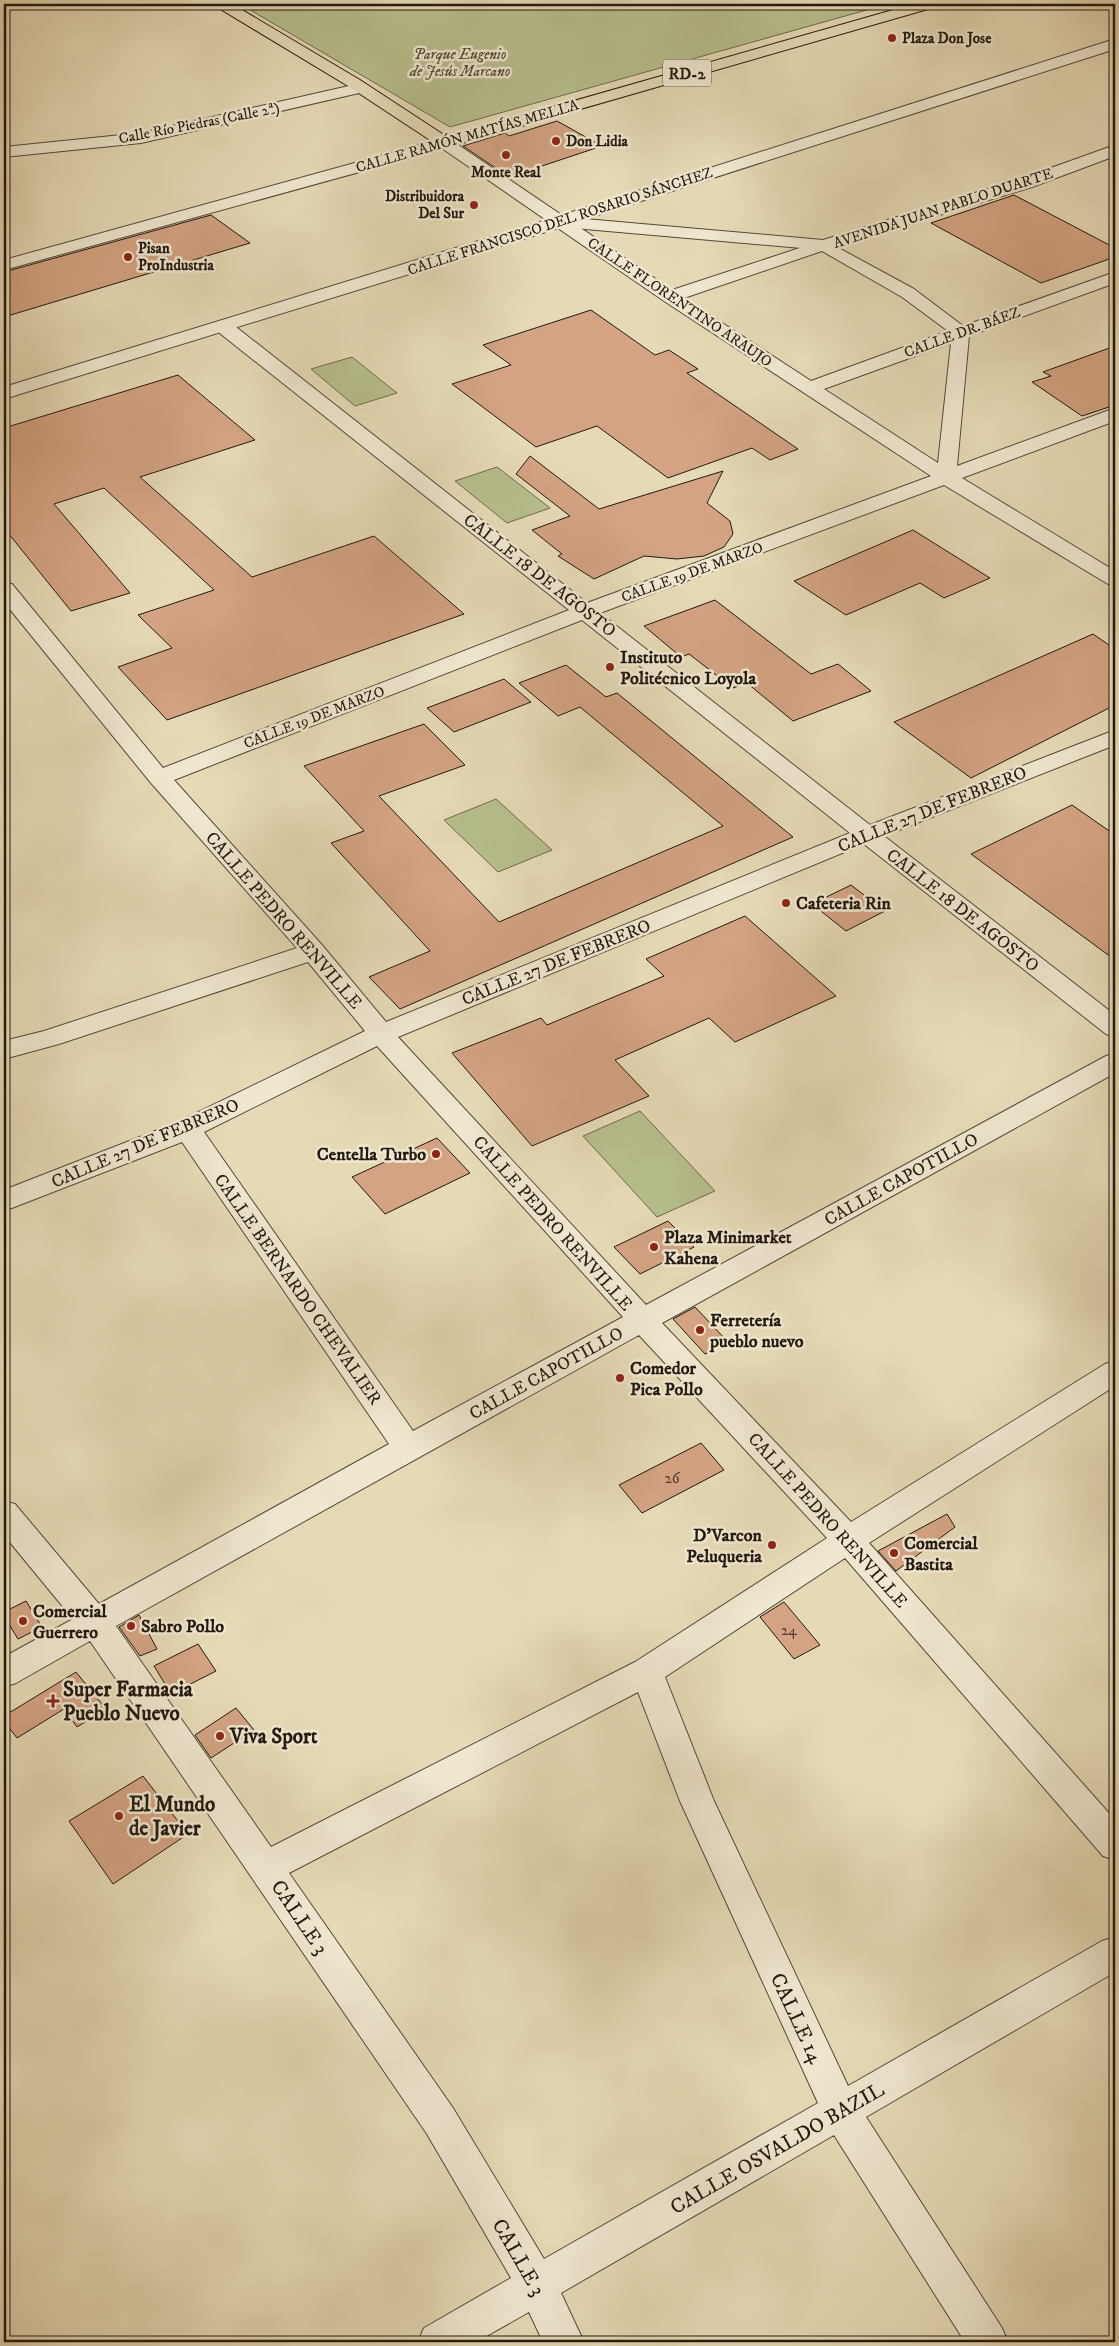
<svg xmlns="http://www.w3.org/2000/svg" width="1119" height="2346" viewBox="0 0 1119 2346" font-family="'IM FELL DW Pica',serif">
  <rect width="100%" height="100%" fill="#e6dab6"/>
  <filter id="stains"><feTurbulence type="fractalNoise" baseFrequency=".004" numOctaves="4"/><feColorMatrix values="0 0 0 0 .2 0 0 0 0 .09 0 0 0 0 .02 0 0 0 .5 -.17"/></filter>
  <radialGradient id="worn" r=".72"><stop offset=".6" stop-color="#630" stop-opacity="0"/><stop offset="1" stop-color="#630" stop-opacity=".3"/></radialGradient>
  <!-- green -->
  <g fill="#b7bf8d" stroke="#6c6c4e">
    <polygon points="240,4 888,4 450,127"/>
    <polygon points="352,357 397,393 355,406 311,369"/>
    <polygon points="497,467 550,508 507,523 455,481"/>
    <polygon points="496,799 552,850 498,872 444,820"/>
    <polygon points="640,1111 715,1191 657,1217 583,1136"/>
  </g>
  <!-- building -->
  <g fill="#d3a383" stroke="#221910">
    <polygon points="557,121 602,146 509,177 463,146 505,133 509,136"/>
    <polygon points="1014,195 1115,248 1115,257 1041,283 931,223"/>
    <polygon points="211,215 250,243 4,317 4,272"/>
    <polygon points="591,310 655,355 669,350 698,369 687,373 798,449 770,460 752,448 668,478 597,426 536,447 452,384 511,365 483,345"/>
    <polygon points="1115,346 1115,405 1082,416 1032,382 1051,376 1043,372"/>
    <polygon points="178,375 255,440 140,477 252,577 374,536 464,614 167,720 118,667 172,648 138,615 214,590 104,488 54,504 130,593 71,611 4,528 4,428"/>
    <polygon points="530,456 599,509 723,471 707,503 730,521 733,534 724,547 704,556 677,559 644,556 594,579 558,556 562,554 532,530 570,516 516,474"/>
    <polygon points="913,530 990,578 944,598 920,583 846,615 794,581"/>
    <polygon points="715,600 811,674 838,664 871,691 793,721 747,683 733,688 689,654 681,657 644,626"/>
    <polygon points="1093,634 1115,649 1115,705 971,778 894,722"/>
    <polygon points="566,665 606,697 617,693 793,837 400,1009 369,977 430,951 331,843 364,831 304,766 424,724 465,765 379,796 499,922 723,826 580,707 558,716 519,683"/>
    <polygon points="504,679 531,702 454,732 427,708"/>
    <polygon points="1072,805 1115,835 1115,960 971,854"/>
    <polygon points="851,885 885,911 846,931 812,904"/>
    <polygon points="745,916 836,996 735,1042 709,1018 615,1060 649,1096 532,1146 452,1053 541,1018 547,1025 664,976 646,959"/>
    <polygon points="437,1138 470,1173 385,1214 352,1177"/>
    <polygon points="668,1221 694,1247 640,1274 614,1247"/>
    <polygon points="695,1307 728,1342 705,1354 673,1319"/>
    <polygon points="701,1443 724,1470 642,1513 619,1485"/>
    <polygon points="947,1514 955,1527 896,1571 878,1551"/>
    <polygon points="26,1601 42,1627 18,1639 4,1616 4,1612"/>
    <polygon points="784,1602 820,1645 794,1659 760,1617"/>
    <polygon points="139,1615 157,1649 140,1656 119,1627"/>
    <polygon points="198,1644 216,1671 171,1694 154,1666"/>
    <polygon points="76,1672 106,1709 77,1727 64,1709 17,1738 4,1721 4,1716"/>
    <polygon points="236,1708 254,1730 211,1758 195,1735"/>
    <polygon points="143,1776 188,1834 113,1884 69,1821"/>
  </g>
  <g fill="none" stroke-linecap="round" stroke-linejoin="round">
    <!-- minor casing -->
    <g stroke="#53493a" stroke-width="2">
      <g id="minor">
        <polygon points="362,83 370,88 368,91 141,143 4,157 4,147 141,133"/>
        <path d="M445 138 451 140 672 290 824 240 914 289 963 326 1115 272V283L969 336 957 466 1115 408V421L962 478 1115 571V586L1108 584 944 485 600 613 870 825 1115 730V745L884 836 1115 1015V1037L1106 1034 864 844 398 1037 646 1305 1106 1056 1115 1053V1073L662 1323 851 1522 1105 1364 1115 1361V1386L869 1543 1115 1820V1860L1103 1856 845 1558 665 1677 714 1801 848 2086 1102 1941 1115 1937V1972L866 2117 1002 2328 1008 2342H965L834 2135 561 2293 584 2342H543L529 2312 476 2342H418L424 2328 511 2278 427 2134 90 1641 16 1683 4 1687V1657L73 1619 4 1535V1501L15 1504 99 1604 389 1444 182 1142 4 1211V1190L178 1122 365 1031 308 962 59 1044 4 1059V1041L44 1031 297 948 151 783 4 602V583L12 584 163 768 569 610 217 331 215 327 217 323H231L587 603 931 476 664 301 443 149 4 270V260ZM822 251 902 297 948 331 811 381 684 298ZM951 343 938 463 824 389ZM582 620 850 833 386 1022 322 945 174 780ZM377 1046 623 1317 413 1431 204 1132ZM639 1335 827 1538 635 1662 271 1847 116 1626ZM638 1692 680 1801 818 2103 544 2259 453 2108 289 1873Z"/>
      </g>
    </g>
    <!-- tertiary casing -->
    <g stroke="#53493a" stroke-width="2">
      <polygon id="tertiary" points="1115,39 1115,49 585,219 823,240 1020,179 1115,145 1115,156 1032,187 824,250 562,227 4,399 4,387 553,218"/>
    </g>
    <!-- primary casing -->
    <g stroke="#221910" stroke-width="2">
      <polygon id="primary" points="215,4 232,4 360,80 447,137 914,4 937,4 935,7 445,148 439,146 348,86 217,7"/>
    </g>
    <!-- minor -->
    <use href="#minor" fill="#efe7d0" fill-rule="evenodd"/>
    <!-- tertiary -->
    <use href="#tertiary" fill="#efe7d0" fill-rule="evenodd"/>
    <!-- primary -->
    <use href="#primary" fill="#e6dab6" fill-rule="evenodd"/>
  </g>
  <!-- markers -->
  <g fill="#8f2418" stroke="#efe7d0" stroke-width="2">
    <circle cx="892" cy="38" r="5"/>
    <circle cx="556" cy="141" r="5"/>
    <circle cx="506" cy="155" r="5"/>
    <circle cx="474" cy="205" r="5"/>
    <circle cx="128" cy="257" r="5"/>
    <circle cx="610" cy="667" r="5"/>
    <circle cx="786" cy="903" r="5"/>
    <circle cx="436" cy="1154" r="5"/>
    <circle cx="654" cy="1247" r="5"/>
    <circle cx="700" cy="1330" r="5"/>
    <circle cx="620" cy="1378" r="5"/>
    <circle cx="772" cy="1545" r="5"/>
    <circle cx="894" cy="1553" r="5"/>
    <circle cx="23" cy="1621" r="5"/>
    <circle cx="131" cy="1626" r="5"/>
    <path d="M50.5 1693.5h5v5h5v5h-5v5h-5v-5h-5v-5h5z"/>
    <circle cx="220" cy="1736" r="5"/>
    <circle cx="119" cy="1816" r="5"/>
  </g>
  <g text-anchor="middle" stroke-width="5" stroke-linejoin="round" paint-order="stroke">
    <!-- far-poi labels -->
    <g font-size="15" font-weight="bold" fill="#221910" stroke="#efe7d0" text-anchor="start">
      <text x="902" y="43">Plaza Don Jose</text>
      <text x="566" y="146">Don Lidia</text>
      <text x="506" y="177" text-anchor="middle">Monte Real</text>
      <text x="464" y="201" text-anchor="end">Distribuidora<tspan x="464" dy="17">Del Sur</tspan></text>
      <text x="138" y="253">Pisan<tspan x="138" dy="17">ProIndustria</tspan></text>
    </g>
    <!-- far-park labels -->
    <g font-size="15" font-style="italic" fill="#4f4b36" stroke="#efe7d0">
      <text x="460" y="59">Parque Eugenio<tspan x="460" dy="17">de Jesús Marcano</tspan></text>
    </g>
    <!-- far-street labels -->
    <g font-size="15" fill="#221910" stroke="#efe7d0">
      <text transform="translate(199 123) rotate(-11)" y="5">Calle Río Piedras (Calle 2ª)</text>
      <text transform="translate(467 136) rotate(-16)" y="5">CALLE RAMÓN MATÍAS MELLA</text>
      <text transform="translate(943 208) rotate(-18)" y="5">AVENIDA JUAN PABLO DUARTE</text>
      <text transform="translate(560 221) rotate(-18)" y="5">CALLE FRANCISCO DEL ROSARIO SÁNCHEZ</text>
      <text transform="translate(680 302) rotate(34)" y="5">CALLE FLORENTINO ARAUJO</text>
      <text transform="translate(962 332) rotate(-20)" y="5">CALLE DR. BÁEZ</text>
      <text transform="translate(692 572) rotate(-20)" y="5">CALLE 19 DE MARZO</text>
      <text transform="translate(314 717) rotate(-21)" y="5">CALLE 19 DE MARZO</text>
    </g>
    <!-- number labels -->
    <g font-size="15" fill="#4e3c2d">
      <text x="672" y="1483">26</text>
      <text x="789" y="1635">24</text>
    </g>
    <!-- shield labels -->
    <rect fill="#efe7d0" stroke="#60574a" stroke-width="1" x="663" y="59.5" width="48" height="27" rx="4"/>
    <g font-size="16" font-weight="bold" fill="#221910">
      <text x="687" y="79">RD-2</text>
    </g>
    <!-- street labels -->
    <g font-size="18" fill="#221910" stroke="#efe7d0">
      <text transform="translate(540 575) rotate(38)" y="6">CALLE 18 DE AGOSTO</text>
      <text transform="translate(932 809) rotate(-22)" y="6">CALLE 27 DE FEBRERO</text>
      <text transform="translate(963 910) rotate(38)" y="6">CALLE 18 DE AGOSTO</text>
      <text transform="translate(284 920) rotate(49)" y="6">CALLE PEDRO RENVILLE</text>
      <text transform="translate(556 962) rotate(-22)" y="6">CALLE 27 DE FEBRERO</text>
      <text transform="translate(145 1143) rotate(-23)" y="6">CALLE 27 DE FEBRERO</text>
      <text transform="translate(901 1179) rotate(-29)" y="6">CALLE CAPOTILLO</text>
      <text transform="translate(553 1223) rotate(48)" y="6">CALLE PEDRO RENVILLE</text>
      <text transform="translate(298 1289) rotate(55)" y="6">CALLE BERNARDO CHEVALIER</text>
      <text transform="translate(546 1373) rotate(-29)" y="6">CALLE CAPOTILLO</text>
      <text transform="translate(828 1520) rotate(48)" y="6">CALLE PEDRO RENVILLE</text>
    </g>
    <!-- poi labels -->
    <g font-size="18" font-weight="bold" fill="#221910" stroke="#efe7d0" text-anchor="start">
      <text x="620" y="663">Instituto<tspan x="620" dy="21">Politécnico Loyola</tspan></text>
      <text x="796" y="909">Cafeteria Rin</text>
      <text x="426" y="1160" text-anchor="end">Centella Turbo</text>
      <text x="664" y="1243">Plaza Minimarket<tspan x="664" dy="21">Kahena</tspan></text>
      <text x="710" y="1326">Ferretería<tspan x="710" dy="21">pueblo nuevo</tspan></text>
      <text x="630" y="1374">Comedor<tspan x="630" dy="21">Pica Pollo</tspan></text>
      <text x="762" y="1541" text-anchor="end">D'Varcon<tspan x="762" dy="21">Peluqueria</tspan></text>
      <text x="904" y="1549">Comercial<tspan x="904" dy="21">Bastita</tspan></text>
      <text x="33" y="1617">Comercial<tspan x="33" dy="21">Guerrero</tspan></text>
      <text x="141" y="1632">Sabro Pollo</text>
    </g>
    <!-- near-poi labels -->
    <g font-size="21" font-weight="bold" fill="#221910" stroke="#efe7d0" text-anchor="start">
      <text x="63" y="1696">Super Farmacia<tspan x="63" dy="24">Pueblo Nuevo</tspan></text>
      <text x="230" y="1743">Viva Sport</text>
      <text x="129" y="1811">El Mundo<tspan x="129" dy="24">de Javier</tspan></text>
    </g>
    <!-- near-street labels -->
    <g font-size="21" fill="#221910" stroke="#efe7d0">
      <text transform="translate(300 1917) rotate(56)" y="7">CALLE 3</text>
      <text transform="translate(797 2018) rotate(65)" y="7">CALLE 14</text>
      <text transform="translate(777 2148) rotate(-30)" y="7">CALLE OSVALDO BAZIL</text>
      <text transform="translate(519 2257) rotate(60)" y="7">CALLE 3</text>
    </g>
  </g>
  <!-- margin -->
  <rect width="1119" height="2346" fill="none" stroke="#e6dab6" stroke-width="20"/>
  <rect x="5" y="5" width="1109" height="2336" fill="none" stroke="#221910" stroke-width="2.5"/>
  <rect x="10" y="10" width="1099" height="2326" fill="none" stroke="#221910"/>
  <rect width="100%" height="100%" filter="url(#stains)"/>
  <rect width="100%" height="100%" fill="url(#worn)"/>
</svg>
